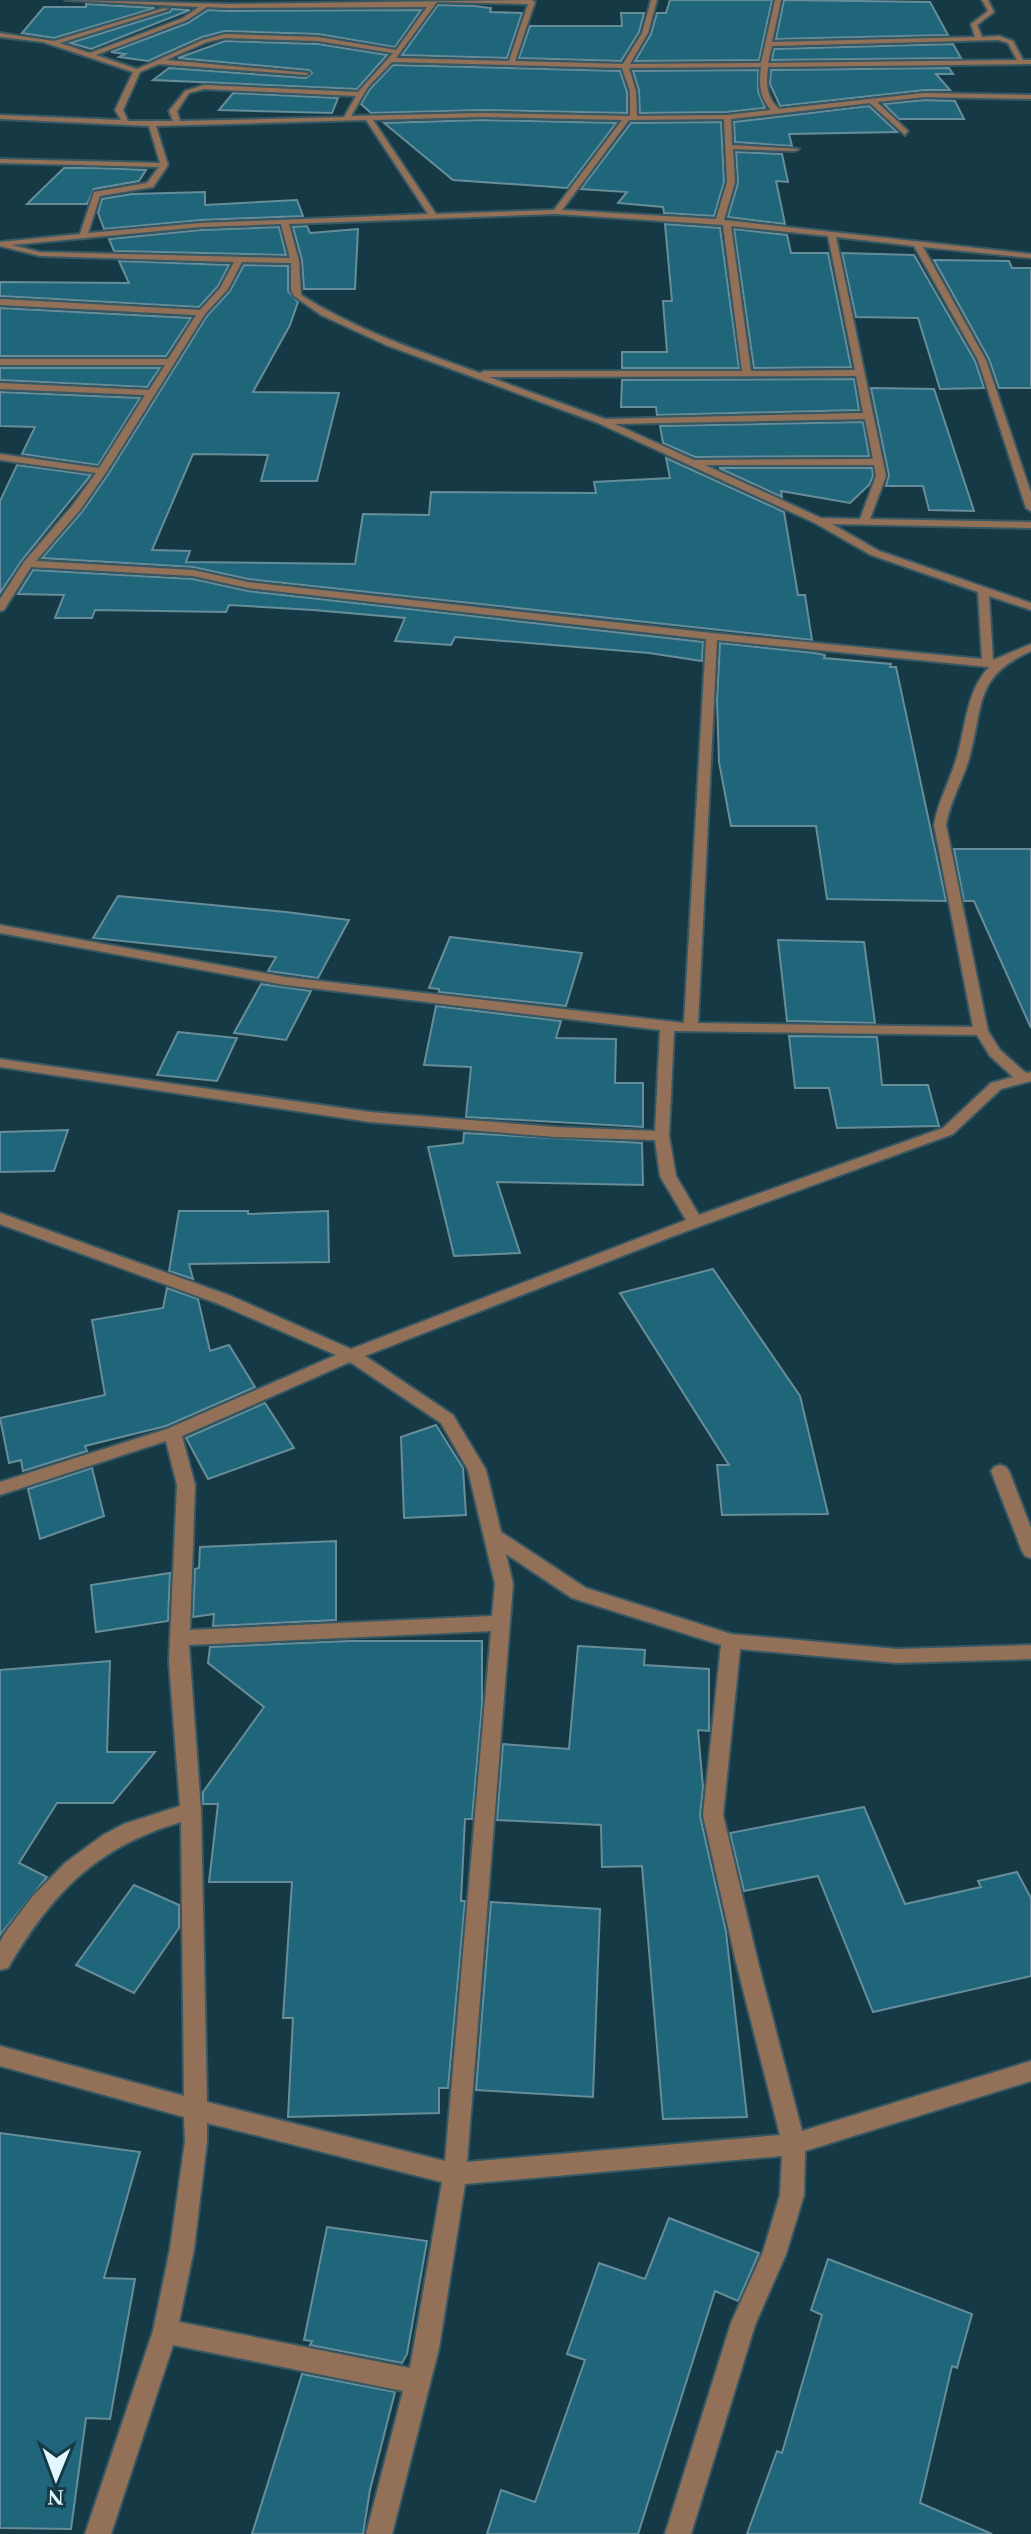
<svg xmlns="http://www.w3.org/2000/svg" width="1031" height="2534" viewBox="0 0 1031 2534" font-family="Georgia,serif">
  <rect width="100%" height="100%" fill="#163a45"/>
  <!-- building -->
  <g fill="#20667a" stroke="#678d9a" stroke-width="2">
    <polygon points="670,0 772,0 759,60 635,61 651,34 657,13 666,13"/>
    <polygon points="784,0 930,2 948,35 776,39"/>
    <polygon points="86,4 155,8 54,38 22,33 44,7 86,7"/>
    <polygon points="438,5 474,6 491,8 490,12 522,13 507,58 402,55"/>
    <polygon points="172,9 190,10 91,49 70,43 170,12"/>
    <polygon points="208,10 229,11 421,10 395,47 318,34 225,31 202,37 148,61 119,57 125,54 111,52 188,23"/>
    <polygon points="621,13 644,13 639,32 621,61 519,58 530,26 622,26"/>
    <polygon points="225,41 318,44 387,55 357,89 153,80 169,68 306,78 312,73 309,70 178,58"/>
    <polygon points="953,44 961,58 772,60 774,49"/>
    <polygon points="393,65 620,71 627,92 627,113 482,110 371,113 361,104 370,89"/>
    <polygon points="949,68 953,74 936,74 950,90 925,90 780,106 770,84 771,70"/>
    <polygon points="758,70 758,91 765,108 727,112 640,113 639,90 633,71"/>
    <polygon points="233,93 338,98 332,113 219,110"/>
    <polygon points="925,100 955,101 964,119 899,119 884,104"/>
    <polygon points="869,106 897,132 789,134 792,146 735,142 734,122"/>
    <polygon points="482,120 616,123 567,188 453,180 384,123"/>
    <polygon points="721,122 724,182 714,216 664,213 663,207 618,203 627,192 581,189 631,123"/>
    <polygon points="736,152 782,154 788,182 776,181 785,224 728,217 738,183"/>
    <polygon points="64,168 98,168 146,170 139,181 94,189 87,204 27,204"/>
    <polygon points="205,192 205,205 297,200 303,216 201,220 104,229 98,213 102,199 132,194"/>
    <polygon points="665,224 720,228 739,368 622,368 622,352 667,352 663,301 672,301"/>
    <polygon points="307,226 310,233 358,229 355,289 304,289 302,260 293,227"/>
    <polygon points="279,227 286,255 114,251 109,239 201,230"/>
    <polygon points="734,229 787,235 791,253 828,253 851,367 754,368"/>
    <polygon points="842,253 914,255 975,361 984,388 940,389 918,318 856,317"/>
    <polygon points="934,260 1009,261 1012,268 1031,268 1031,388 999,388 989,359"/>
    <polygon points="119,261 229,265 218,286 199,307 0,296 0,282 129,283"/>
    <polygon points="244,265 288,266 288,291 298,302 290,325 253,392 339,393 317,481 261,481 268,455 193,454 152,550 190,551 186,562 355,564 363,514 429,515 431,492 596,493 594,482 670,478 666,458 784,512 798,595 805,595 812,640 248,579 193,567 42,558 82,512 109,473 207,316 230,291"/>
    <polygon points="0,308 191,318 166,356 0,356"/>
    <polygon points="0,368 160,368 147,387 0,380"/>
    <polygon points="854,379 859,410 657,415 656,407 621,407 622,380"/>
    <polygon points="871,388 934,389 974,511 929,510 923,486 886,486 889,475"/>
    <polygon points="0,392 140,398 98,465 22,454 35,427 0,426"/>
    <polygon points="863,422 869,456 695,457 663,443 660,426"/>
    <polygon points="17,465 91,475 22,560 0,593 0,501"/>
    <polygon points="719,468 872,468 873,476 869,485 850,503 781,491 782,497"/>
    <polygon points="33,570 193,579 248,591 703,642 702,661 649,653 455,637 451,645 395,641 405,618 313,610 229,605 226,612 95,610 92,618 55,618 64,595 18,594"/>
    <polygon points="720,643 814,653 825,655 824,658 891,664 890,667 896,667 946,901 827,899 816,826 731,826 719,762 717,700"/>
    <polygon points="954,849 1031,849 1031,1028 974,901 964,901"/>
    <polygon points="118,896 286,912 349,920 318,978 268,971 276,957 93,938"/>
    <polygon points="450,937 582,953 566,1006 439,992 439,989 429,988"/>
    <polygon points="778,940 864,942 875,1023 787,1021"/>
    <polygon points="261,984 311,991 286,1040 234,1033"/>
    <polygon points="436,1006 561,1021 556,1038 616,1039 615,1083 643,1083 643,1127 466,1117 471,1067 424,1065"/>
    <polygon points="178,1032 237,1038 217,1081 157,1075"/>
    <polygon points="789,1036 877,1037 882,1085 928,1085 939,1126 837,1128 829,1088 795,1088"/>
    <polygon points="68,1130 54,1171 0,1172 0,1132"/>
    <polygon points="464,1133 642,1143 643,1185 497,1182 520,1253 454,1256 428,1147 463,1143"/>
    <polygon points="179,1211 248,1211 248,1214 328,1211 329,1262 189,1264 193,1279 169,1271"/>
    <polygon points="713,1269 800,1396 828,1514 722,1515 717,1465 729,1465 620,1293"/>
    <polygon points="167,1288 198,1299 210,1351 229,1345 255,1387 166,1426 85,1446 87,1451 23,1471 21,1460 9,1463 0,1418 105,1395 92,1320 163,1308"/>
    <polygon points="265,1403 294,1448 208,1479 186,1438"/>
    <polygon points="436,1425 463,1468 466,1515 404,1518 401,1437"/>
    <polygon points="92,1468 104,1516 40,1539 28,1489"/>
    <polygon points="336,1541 336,1620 213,1626 214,1614 193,1617 195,1569 199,1568 200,1547"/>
    <polygon points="170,1573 168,1621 96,1632 91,1585"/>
    <polygon points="350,1641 482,1641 482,1705 472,1819 465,1819 461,1901 465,1901 448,2088 439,2088 439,2113 288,2117 293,2018 283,2018 292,1882 209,1882 218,1804 203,1804 203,1792 264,1707 208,1663 210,1647"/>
    <polygon points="578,1646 645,1650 644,1665 709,1669 709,1731 698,1730 703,1787 700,1816 726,1932 747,2117 663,2119 642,1866 602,1867 601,1825 497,1820 503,1744 569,1749"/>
    <polygon points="110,1661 107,1752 155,1752 113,1803 57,1803 19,1863 47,1877 0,1935 0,1670"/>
    <polygon points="864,1807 905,1904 981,1887 978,1881 1017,1872 1031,1898 1031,1976 873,2012 818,1876 744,1891 730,1833"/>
    <polygon points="134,1885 179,1905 179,1928 134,1993 76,1965"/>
    <polygon points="491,1902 600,1909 593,2097 476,2090"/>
    <polygon points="0,2133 140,2152 104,2278 135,2279 110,2419 86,2418 71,2529 0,2528"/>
    <polygon points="669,2218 759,2253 738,2301 715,2291 638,2534 487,2534 501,2490 535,2502 585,2360 567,2354 599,2263 645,2279"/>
    <polygon points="327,2227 427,2241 407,2354 402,2363 310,2345 312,2341 304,2340"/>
    <polygon points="828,2259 972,2314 957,2368 952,2366 920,2503 992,2534 747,2534 777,2451 782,2453 822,2315 811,2310"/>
    <polygon points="302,2374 395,2392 370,2490 363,2534 252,2534"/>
  </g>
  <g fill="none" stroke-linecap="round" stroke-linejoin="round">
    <!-- street casing -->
    <g stroke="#375863" stroke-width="4">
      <g id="street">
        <path d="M65 0 229 4 532 0 535 2 515 61 623 64 642 33 651 0H657L648 33 630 64 761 63 775 0H781L772 42 975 37 971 24 988 11 982 0H988L994 12 977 25 982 37 999 36 1013 41 1023 60H1031V64L768 67C766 84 766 97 779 109L925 93 1031 95V99L925 97 877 102 908 131 905 135 870 103 731 119 732 145 799 149 795 151 733 149 735 182 724 220 1031 254V258L923 247 986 360 1031 493V511L1026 508 978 360 914 246 836 237 886 476 870 519 1031 522V528L832 524 879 551 1031 603V610L989 596 993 660 1031 644V651C973 677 984 706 969 759 962 782 950 801 946 825L988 1031 1000 1050 1026 1073 1031 1072V1081L1001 1089 953 1134 676 1235 365 1356 453 1415 486 1470 501 1532 586 1588 731 1634 897 1649 1031 1645V1659L897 1663 740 1649 723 1815 758 1962 802 2131 1031 2061V2081L805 2151 804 2195 786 2254 755 2325 691 2534H665L731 2323 763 2252 780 2195 782 2156 465 2184 439 2348 392 2534H366L403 2391 173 2345 111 2534H85L153 2331 170 2249 185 2141 184 2117 0 2066V2046L184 2096 181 1822C96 1847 52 1893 8 1968L0 1970V1942L4 1934 32 1897 65 1863 103 1835 124 1824 180 1806 169 1662 177 1485 166 1441 0 1495V1482L167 1429 336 1355 219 1304 0 1224V1213L231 1296 351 1349 686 1220 660 1176 655 1140 556 1137 370 1122 0 1067V1059L370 1112 556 1127 655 1131 660 1030 285 985 0 933V925L285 977 684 1023 706 639 248 588 193 576 31 567 4 610 0 611V599L24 562 72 506 96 473 0 460V454L99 468 145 395 0 389V383L149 390 165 365H0V359H168L196 315 0 305V299L200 310 220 288 234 262 40 256 0 246V242L80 234 94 192 147 183 159 167 0 163V159L160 163 149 126 0 119V115L121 120 115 110 133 72 43 42 0 37V33L54 41 164 8 169 9 60 43 90 53 183 18 199 7ZM437 2 528 4 509 61 396 58ZM207 7 229 8 427 7 396 50 318 37 225 34 203 40 137 69 96 55 187 20ZM225 38 318 41 393 53 358 92 204 85 185 91 169 111 173 121H128L123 110 140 72 159 64 306 75 309 73 166 60 207 42ZM998 40 1008 43 1017 60 768 63 772 46ZM392 62 622 68 630 91V116L482 113 351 116 368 87ZM761 67C759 84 759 97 771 110L727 115 637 116 636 91 629 68ZM204 89 356 96 344 117 180 121 177 111 189 93ZM482 117 622 120 554 210 436 214 373 120ZM724 119 727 182 716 219 562 210 629 120ZM366 120 428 214 201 223 88 233 100 196 153 187 168 165 156 126ZM556 214 723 225 742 371H484L480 373C419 351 356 330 301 295L299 261 289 224ZM281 224 290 258 40 252 12 245 201 227ZM731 226 828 236 855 370 751 371ZM242 262 291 263V290L294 296 321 315 386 345 598 423 815 523 871 555 978 592 982 659 712 633 248 582 193 570 36 561 80 510 107 471 205 314 228 289ZM856 376 863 413 605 419 489 377ZM865 419 873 459 694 460 615 424ZM705 465H874L876 476 860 519 821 518ZM717 640 989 667C965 693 966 729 956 760 949 783 938 802 934 825L973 1027 698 1023ZM674 1031 977 1035 990 1056 1013 1077 991 1083 943 1128 699 1215 676 1176 669 1136ZM350 1362 441 1423 468 1470 495 1584 492 1616 190 1630 195 1485 182 1436ZM506 1554 572 1598 721 1645 703 1815 736 1962 780 2135 467 2162 513 1584ZM491 1631 445 2161 207 2102 201 1811 189 1645ZM207 2123 442 2182 410 2368 179 2322 194 2249 207 2141Z"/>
        <polygon points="1000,1465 1006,1467 1009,1471 1031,1528 1031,1558 1025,1556 1022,1551 991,1471 994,1467"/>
      </g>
    </g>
    <!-- street -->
    <use href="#street" fill="#927158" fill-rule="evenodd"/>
  </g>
  <!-- north arrow -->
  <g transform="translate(56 2478) rotate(181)" stroke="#163a45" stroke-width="6" paint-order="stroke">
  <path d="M0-6L14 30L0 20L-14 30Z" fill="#e3f7fe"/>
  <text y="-12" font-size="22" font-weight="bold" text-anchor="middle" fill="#e3f7fe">N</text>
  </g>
</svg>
